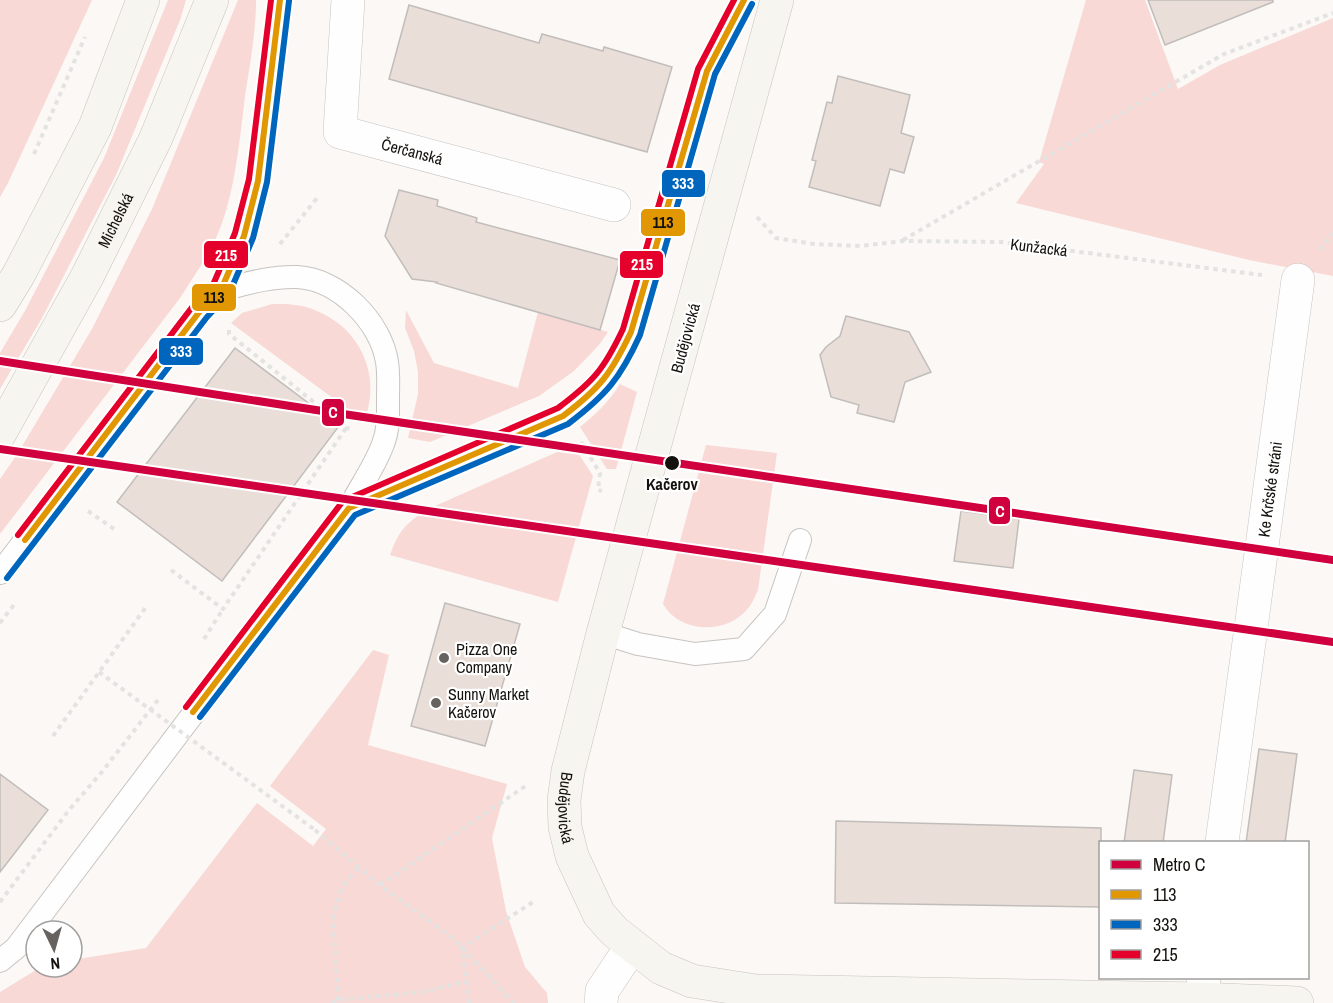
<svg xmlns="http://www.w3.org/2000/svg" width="1333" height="1003" viewBox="0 0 1333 1003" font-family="'Archivo Narrow',sans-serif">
  <rect width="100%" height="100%" fill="#fbf8f5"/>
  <!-- green -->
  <g fill="#f8d9d6">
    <polygon points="0,0 92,0 8,183 0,197"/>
    <polygon points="168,0 186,0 180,20 116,175 42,318 0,389 0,353 26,309 104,158"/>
    <path d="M238 0H256C256 32 250 64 245 96 240 138 235 192 219 231 209 255 194 276 180 298L0 534V479L18 453 92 329 152 209Z"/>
    <polygon points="1086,0 1145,0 1178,89 1220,65 1333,18 1333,276 1249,260 1016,203 1044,164 1039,162"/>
    <path d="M272 304C287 304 303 304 317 311 361 329 382 377 364 421L231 323 242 313Z"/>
    <polygon points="406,310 434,363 518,388 538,312 608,332 599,345 574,371 539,396 430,442 408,438 418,394 418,372 414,351 405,328"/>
    <path d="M620 384 637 392 616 469H607L580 427C596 414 609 402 620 384Z"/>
    <path d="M573 445 593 476 558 602 390 555C398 531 406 524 426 510Z"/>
    <path d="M706 445 777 453 758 590C755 596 753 602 749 607 729 635 680 634 663 604Z"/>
    <polygon points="373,650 389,655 368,745 507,784 492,838 506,911 525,967 547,993 548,1003 0,1003 0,992 41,967 72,967 72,960 146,948 257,803 313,846 326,829 270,786"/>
  </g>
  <!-- building -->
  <g fill="#eaded8" stroke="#c1bdbb" stroke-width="1.5">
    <polygon points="1148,0 1273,0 1273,2 1165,45"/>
    <polygon points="409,5 539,43 542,34 603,51 604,47 672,67 647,152 389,79"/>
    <polygon points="838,76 910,95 901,133 914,137 904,173 890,169 880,206 809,187 816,161 812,160 827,102 832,103"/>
    <polygon points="399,190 438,200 437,206 477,218 476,222 620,260 600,330 436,283 437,282 412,279 385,236"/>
    <polygon points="846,316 909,332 931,372 905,382 894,422 857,413 859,405 831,397 820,355 826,347 840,336"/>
    <polygon points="235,348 339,426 222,581 117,502"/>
    <polygon points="961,511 1019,519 1013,568 954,561"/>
    <polygon points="445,603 520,624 485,746 411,726"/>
    <polygon points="1259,749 1297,754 1285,843 1246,843"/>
    <polygon points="1134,770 1172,775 1163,843 1124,843"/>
    <polygon points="0,774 48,810 0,872"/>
    <polygon points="836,821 1101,828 1101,907 835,903"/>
  </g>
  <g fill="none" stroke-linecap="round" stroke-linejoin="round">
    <!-- lane casing -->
    <g stroke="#c7c4c1" stroke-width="24">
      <g id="lane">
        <polyline points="349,508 563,416 592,394 605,379 617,362 631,332 673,191 707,71 744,0"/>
        <polyline points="0,573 200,311 221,290 244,236 258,181 280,0"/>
        <polyline points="603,633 638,644 695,654 744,649 775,614 800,540"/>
        <path d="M0 961 16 948 349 508C360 487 375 466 383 444 389 429 388 414 388 399 388 387 389 374 387 362 381 322 339 279 297 277 271 276 245 284 221 290"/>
      </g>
    </g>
    <!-- street casing -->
    <g stroke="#c7c4c1" stroke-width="34">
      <g id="street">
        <path id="s1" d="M348 0 340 132 614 205"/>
        <path id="s2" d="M1222 842 1298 280"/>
        <polyline points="1201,999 1204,978"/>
        <polyline points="601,1003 602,991 632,946"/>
      </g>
    </g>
    <!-- secondary casing -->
    <g stroke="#c7c4c1" stroke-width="34">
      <g id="secondary">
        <path id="s3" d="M777 0 603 633 568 771 564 800 565 827 572 856 599 914 614 931 661 968 692 981 756 991 1201 999 1297 1003"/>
        <polyline points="0,305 19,274 95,127 143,0"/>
        <path id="s4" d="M0 433 88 275 156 138 212 0"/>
      </g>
    </g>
    <!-- path -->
    <g stroke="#e3e3e1" stroke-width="4" stroke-dasharray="4.5 4.5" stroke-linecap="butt">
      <polyline points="34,154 85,37"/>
      <polyline points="757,217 776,238 814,244 860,246 903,241 1001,242 1262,275"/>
      <polyline points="903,240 1224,54 1333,13"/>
      <polyline points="280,244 317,198"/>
      <polyline points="1320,250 1333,233"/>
      <polyline points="229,330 229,334 346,428 353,429"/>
      <polyline points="581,442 600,473 598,490 602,491"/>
      <polyline points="88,511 117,531"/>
      <polyline points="171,570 223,609 346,428"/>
      <polyline points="0,623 16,602"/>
      <polyline points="204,639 223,609"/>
      <polyline points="53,736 146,607"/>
      <polyline points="315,830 380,885 454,939 514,1003"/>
      <polyline points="380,885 527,785"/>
      <polyline points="0,902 69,810 101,773 158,700"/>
      <polyline points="338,1000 333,917 342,887 359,867"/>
      <polyline points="332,1003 338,1000 423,992 467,981"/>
      <polyline points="469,1003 462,948 533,902"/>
    </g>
    <!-- lane -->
    <use href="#lane" stroke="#fefefe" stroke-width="22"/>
    <!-- street -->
    <use href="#street" stroke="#fefefe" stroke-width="33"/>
    <!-- secondary -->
    <use href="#secondary" stroke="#f6f5ef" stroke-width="33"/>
    <!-- path-bridge -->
    <polyline stroke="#e3e3e1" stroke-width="4" stroke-dasharray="4.5 4.5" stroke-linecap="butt" points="99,672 315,830"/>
    <!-- bus-1 casing -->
    <g stroke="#fff" stroke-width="10">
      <g id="bus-1">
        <polyline points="25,540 200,311 221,290 244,236 258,181 280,0"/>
        <path d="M193 712 349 508 563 416C600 388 611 374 631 332L707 71 744 0"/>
      </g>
    </g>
    <!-- bus-2 casing -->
    <g stroke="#fff" stroke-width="10">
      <g id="bus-2">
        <polyline points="7,578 207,317 229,294 253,238 267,182 289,1"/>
        <path d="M200 717 355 515 568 424C606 395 620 379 640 335L715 74 752 4"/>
      </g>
    </g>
    <!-- bus-3 casing -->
    <g stroke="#fff" stroke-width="10">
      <g id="bus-3">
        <polyline points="18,535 193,306 213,285 235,233 249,179 271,0"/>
        <path d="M186 707 343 501 558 408C594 381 604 369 623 329L698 69 734 0"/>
      </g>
    </g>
    <!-- bus-1 -->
    <use href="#bus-1" stroke="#e09701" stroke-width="6"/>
    <!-- bus-2 -->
    <use href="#bus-2" stroke="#0065bd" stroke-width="6"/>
    <!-- bus-3 -->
    <use href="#bus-3" stroke="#e4002b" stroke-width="6"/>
    <!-- metro-1 casing -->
    <g stroke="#fff" stroke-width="12">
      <g id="metro-1">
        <polyline points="0,361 316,410 1333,560"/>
        <polyline points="0,449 1333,642"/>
      </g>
    </g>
    <!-- metro-1 -->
    <use href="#metro-1" stroke="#cf003d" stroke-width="8"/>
  </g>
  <!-- markers -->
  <circle fill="#15120e" stroke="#fff" stroke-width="2" cx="672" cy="463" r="8"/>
  <g fill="#66625f" stroke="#fff" stroke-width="2">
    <circle cx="444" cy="658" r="6"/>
    <circle cx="436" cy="703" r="6"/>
  </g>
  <g text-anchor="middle" stroke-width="4.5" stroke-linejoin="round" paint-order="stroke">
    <!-- street labels -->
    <g font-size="16" fill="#15120e" stroke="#fff">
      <text dy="6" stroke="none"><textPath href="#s1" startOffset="207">Čerčanská</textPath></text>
      <text dy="6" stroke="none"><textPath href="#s4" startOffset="242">Michelská</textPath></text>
      <text transform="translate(1039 247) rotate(7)" y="6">Kunžacká</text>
      <text transform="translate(685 338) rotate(-75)" y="6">Budějovická</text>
      <text dy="6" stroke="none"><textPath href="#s2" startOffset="356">Ke Krčské stráni</textPath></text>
      <text dy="6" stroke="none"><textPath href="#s3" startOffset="836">Budějovická</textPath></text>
    </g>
    <!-- stop labels -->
    <g font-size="16" font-weight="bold" fill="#15120e" stroke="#fff">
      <text x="672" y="490">Kačerov</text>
    </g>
    <!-- poi labels -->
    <g font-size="16" fill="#15120e" stroke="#fff" text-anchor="start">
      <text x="456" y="655">Pizza One<tspan x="456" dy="18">Company</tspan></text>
      <text x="448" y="700">Sunny Market<tspan x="448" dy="18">Kačerov</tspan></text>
    </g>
  </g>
  <g stroke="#fff" stroke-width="2">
    <rect x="661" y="169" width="45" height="29" rx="6" fill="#0065bd"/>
    <rect x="640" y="208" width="46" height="29" rx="6" fill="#e09701"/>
    <rect x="203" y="240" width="46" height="29" rx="6" fill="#e4002b"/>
    <rect x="619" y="250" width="45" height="29" rx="6" fill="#e4002b"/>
    <rect x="191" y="283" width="46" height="29" rx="6" fill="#e09701"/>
    <rect x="158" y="337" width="46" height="29" rx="6" fill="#0065bd"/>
    <rect x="321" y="398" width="24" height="29" rx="6" fill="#cf003d"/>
    <rect x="988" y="496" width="23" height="29" rx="6" fill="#cf003d"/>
  </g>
  <g font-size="16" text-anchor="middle" font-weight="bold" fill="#fff">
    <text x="683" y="189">333</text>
    <text x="226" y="261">215</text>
    <text x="642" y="270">215</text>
    <text x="181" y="357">333</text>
    <text x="333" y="418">C</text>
    <text x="1000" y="517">C</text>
  </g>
  <g font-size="16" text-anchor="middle" font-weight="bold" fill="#111">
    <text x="663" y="228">113</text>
    <text x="214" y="303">113</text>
  </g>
  <!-- legend -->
  <rect x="1099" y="841" width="210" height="138" fill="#ffffff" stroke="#a1a09f" stroke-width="1.5"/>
  <rect x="1111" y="860" width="30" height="9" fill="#cf003d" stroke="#a1a09f" stroke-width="1.5"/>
  <text x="1153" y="871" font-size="18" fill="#15120e">Metro C</text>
  <rect x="1111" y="890" width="30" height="9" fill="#e09701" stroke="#a1a09f" stroke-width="1.5"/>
  <text x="1153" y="901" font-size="18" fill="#15120e">113</text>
  <rect x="1111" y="920" width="30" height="9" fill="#0065bd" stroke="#a1a09f" stroke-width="1.5"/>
  <text x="1153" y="931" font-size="18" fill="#15120e">333</text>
  <rect x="1111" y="950" width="30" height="9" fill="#e4002b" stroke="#a1a09f" stroke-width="1.5"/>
  <text x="1153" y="961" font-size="18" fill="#15120e">215</text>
  <!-- north arrow -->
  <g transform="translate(54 949) rotate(175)"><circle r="28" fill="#ffffff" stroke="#a1a09f" stroke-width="1.5"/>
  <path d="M0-4.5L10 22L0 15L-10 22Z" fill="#66625f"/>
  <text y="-9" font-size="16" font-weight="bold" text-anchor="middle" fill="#15120e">N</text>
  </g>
</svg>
